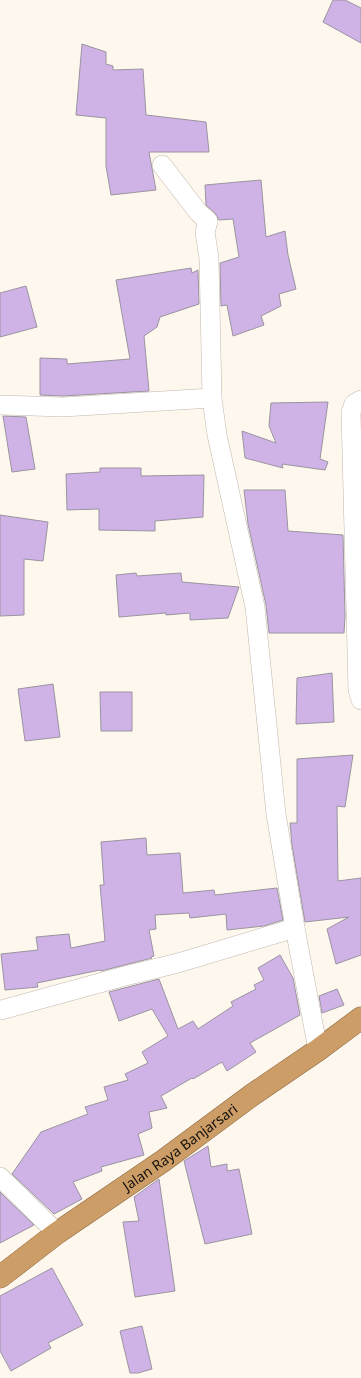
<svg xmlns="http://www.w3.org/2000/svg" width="361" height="1378" viewBox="0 0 361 1378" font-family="'Noto Sans',sans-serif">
  <rect width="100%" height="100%" fill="#fef7ee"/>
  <!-- building -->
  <g fill="#cfb3e6" stroke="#9a94a0">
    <polygon points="333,0 345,0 361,8 361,43 323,22"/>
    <polygon points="82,44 106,52 106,64 113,66 113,70 143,69 146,115 206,122 209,152 149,152 156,190 111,195 106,166 106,118 76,115"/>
    <polygon points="261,180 266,237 285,231 288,255 296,289 279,294 281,306 261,316 264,325 233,336 227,305 221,306 220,263 239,257 233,219 219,220 215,213 206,205 205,185"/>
    <polygon points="191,268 192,273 198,270 199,304 160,317 157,327 144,336 149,391 63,396 40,395 40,358 67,359 67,364 130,359 116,280"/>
    <polygon points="26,286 37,327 0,337 0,293"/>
    <polygon points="328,402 320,459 328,462 325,470 282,464 283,468 245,458 242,431 276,443 269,426 271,403"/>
    <polygon points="3,416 26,417 35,469 12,472"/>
    <polygon points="100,468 141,468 141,476 204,475 203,517 155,521 155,531 99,530 99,509 67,510 66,474 100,472"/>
    <polygon points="244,490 285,490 288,531 343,535 345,616 344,633 269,633 266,605 248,524"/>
    <polygon points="0,515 48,522 43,561 24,559 24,615 0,616"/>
    <polygon points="136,573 137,576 181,573 182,582 239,587 228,618 190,620 190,613 166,615 166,613 119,617 116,575"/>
    <polygon points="332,673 334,722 296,724 297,678"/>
    <polygon points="53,684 60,737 25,741 18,689"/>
    <polygon points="100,692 132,692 132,731 101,731"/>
    <polygon points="353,755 345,807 337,806 338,881 361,878 361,955 336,964 327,929 349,917 305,922 292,845 290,823 297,823 297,759"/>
    <polygon points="146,838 147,855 180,853 183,893 214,890 215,895 277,888 283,920 264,926 227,930 226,914 190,918 189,913 155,915 156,929 149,930 154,956 151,957 152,958 101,971 100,970 37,983 38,987 5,990 1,954 38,950 36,937 69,934 71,948 105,941 100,885 104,885 101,842"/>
    <polygon points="280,955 293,978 300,1015 250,1043 256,1052 227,1071 222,1062 193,1079 192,1078 161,1096 167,1108 149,1112 152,1128 138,1134 144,1155 101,1167 102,1171 73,1182 82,1199 54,1214 12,1174 41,1132 88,1114 85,1107 108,1100 104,1087 128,1080 125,1074 148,1063 142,1052 168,1036 152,1009 119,1021 109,992 159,979 178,1029 193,1021 198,1029 233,1006 231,1002 256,989 254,985 264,980 258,968"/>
    <polygon points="337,989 344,1005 322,1013 319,996"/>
    <polygon points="208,1146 211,1167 227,1164 227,1171 239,1169 252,1234 205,1244 184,1161"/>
    <polygon points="159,1179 175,1291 135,1297 123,1222 139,1221 134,1197"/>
    <polygon points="0,1192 34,1225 0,1243"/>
    <polygon points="52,1268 83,1325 48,1343 51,1348 11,1371 0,1351 0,1296"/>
    <polygon points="142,1326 152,1369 138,1373 130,1373 120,1331"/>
  </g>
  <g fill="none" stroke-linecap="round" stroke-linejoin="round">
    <!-- street casing -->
    <g stroke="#c1b8ae" stroke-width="20">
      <g id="street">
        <polyline points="162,165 198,212 208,221 205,232 209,258 212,398 217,435 255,607 276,814 295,928 318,1050"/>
        <polyline points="361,400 354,404 351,412 358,690 361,700"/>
        <polyline points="0,405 63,407 212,398"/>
        <polyline points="1,1010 125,976 178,963 295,928"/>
        <polyline points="0,1177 57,1233"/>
      </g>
    </g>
    <!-- highway casing -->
    <g stroke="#8b6b47" stroke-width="23">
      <g id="highway">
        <path id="s1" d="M0 1277 57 1233 163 1161 252 1095 318 1050 361 1018"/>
      </g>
    </g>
    <!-- street -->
    <use href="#street" stroke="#fff" stroke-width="19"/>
    <!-- highway -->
    <use href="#highway" stroke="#cc9d67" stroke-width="22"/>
  </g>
  <g text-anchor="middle" stroke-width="3" stroke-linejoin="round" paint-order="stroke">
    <!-- street labels -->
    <g font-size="14" fill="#120f0c" stroke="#fef7ee">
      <text dy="5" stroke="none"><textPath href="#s1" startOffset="222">Jalan Raya Banjarsari</textPath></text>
    </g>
  </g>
</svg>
